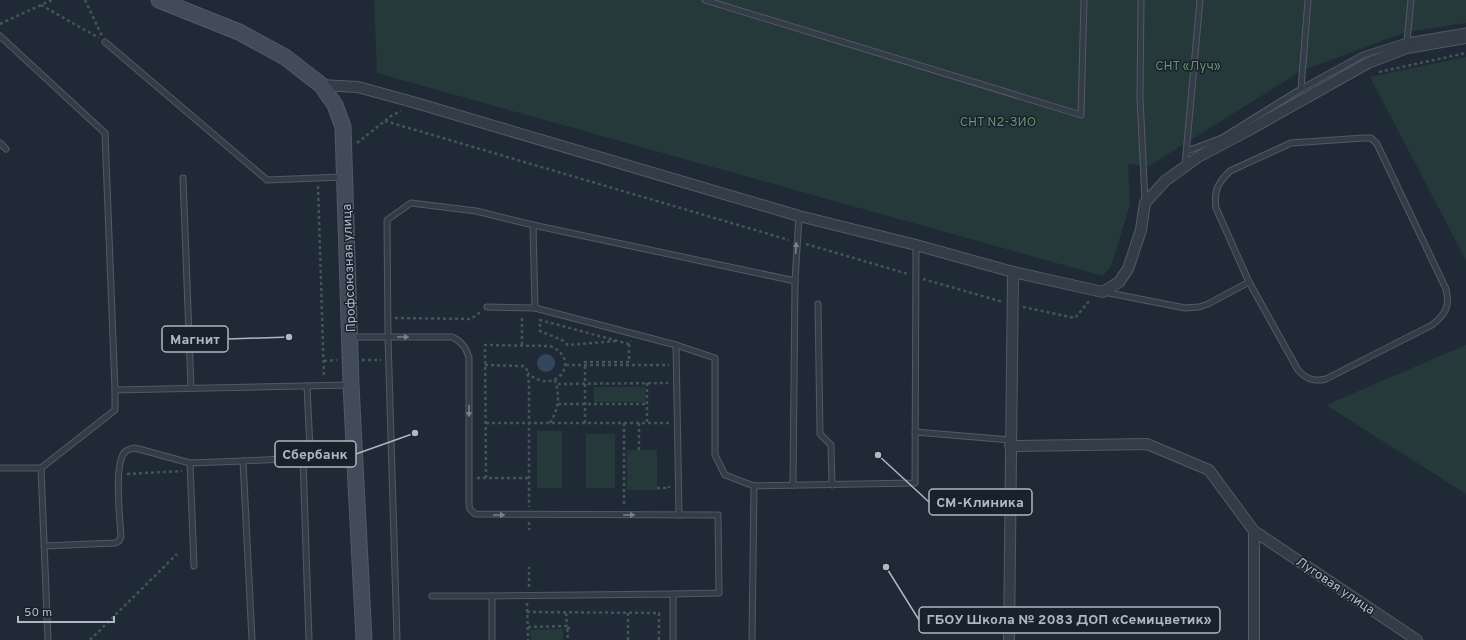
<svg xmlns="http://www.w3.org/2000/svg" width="1466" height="640" viewBox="0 0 1466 640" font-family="Overpass,sans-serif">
  <rect width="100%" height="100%" fill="#202a36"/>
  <!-- green -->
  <g fill="#25393a">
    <polygon points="374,0 1466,0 1466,23 1406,32 1301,71 1149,166 1128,164 1130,205 1111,266 1103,276 377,73"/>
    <polygon points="1466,57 1466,260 1370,77"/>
    <polygon points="1466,345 1466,494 1326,405"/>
    <rect x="594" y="387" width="51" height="15"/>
    <rect x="537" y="431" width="25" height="57"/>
    <rect x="586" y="434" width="29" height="54"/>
    <rect x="627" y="450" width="30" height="40"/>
    <polygon points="563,629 563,640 531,640 530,630"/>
  </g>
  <!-- water -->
  <circle fill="#34465d" cx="546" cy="363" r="9"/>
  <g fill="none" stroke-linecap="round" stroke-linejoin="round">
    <!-- service casing -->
    <g stroke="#515a65" stroke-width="7">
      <g id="service">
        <polyline points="705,0 1081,115 1084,0"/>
        <polyline points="1141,0 1140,98 1145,202"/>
        <polyline points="0,36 105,133 115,390"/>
        <polyline points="1407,41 1411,0"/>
        <polyline points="105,42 267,180 343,177"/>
        <polyline points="1301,89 1308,0"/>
        <path d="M1363 138H1371L1377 144 1446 289C1450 306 1446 314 1432 325L1326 379C1314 382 1306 379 1298 370L1249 282 1216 208C1214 190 1217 184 1230 171L1291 143Z"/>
        <polyline points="0,143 6,149"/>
        <polyline points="1187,151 1222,138 1301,89 1363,55 1407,41 1466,31"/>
        <polyline points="1185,165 1200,0"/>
        <polyline points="183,178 191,388"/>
        <polyline points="533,225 795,281"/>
        <polyline points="1104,292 1185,308 1199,307 1208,304 1249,282"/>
        <polyline points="818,304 820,434 831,445 832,485"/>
        <polyline points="487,307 535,308"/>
        <path d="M351 337H452C462 342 466 347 469 358V505L470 509 475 514 718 515 719 593 673 594"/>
        <polyline points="676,345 715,358 715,455 725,475 754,486"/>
        <polyline points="307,386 310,449"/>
        <polyline points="915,432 1011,440"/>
        <polyline points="190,463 194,566"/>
        <polyline points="0,468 41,468"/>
        <polyline points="793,485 795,281 799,216"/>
        <path d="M44 546 115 543 119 541 121 537C120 519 114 466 124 453 127 449 131 449 135 448L190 463 243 461"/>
        <polyline points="432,596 492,596"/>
        <polyline points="48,640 41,468 115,410 115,390 350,385"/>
        <polyline points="252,640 243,461 303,458"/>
        <polyline points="309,640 303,458 310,449 354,448"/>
        <polyline points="397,640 388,337 387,220 411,203 476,211 533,225 535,308 676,345 679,515"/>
        <polyline points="492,640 492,596 673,594 673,640"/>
        <polyline points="752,640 754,486 915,483 916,245"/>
      </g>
    </g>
    <!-- minor casing -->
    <g stroke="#515a65" stroke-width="12">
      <g id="minor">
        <polyline points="321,85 358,87 416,103 799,216 916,245 1013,272 1103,292 1119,282 1128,269 1141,230 1145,203 1165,181 1198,157 1249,130 1368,63 1407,48 1466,38"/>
        <polyline points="1010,446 1147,444 1209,470 1254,531 1417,640"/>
        <polyline points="1009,640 1013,272"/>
        <polyline points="1254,640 1254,531"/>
      </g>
    </g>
    <!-- secondary casing -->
    <g stroke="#515a65" stroke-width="17">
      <polyline id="secondary" points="159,0 239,32 285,57 321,85 335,105 343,127 351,385 364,640"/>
    </g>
    <!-- path -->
    <g stroke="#425557" stroke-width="2.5" stroke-dasharray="3 3" stroke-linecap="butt">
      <polyline points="85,0 102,36"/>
      <polyline points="41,5 99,38"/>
      <polyline points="0,24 52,0"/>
      <polyline points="1379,72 1466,53"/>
      <polyline points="385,121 789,240"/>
      <polyline points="357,143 391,116 401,111"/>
      <polyline points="318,186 324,377"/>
      <polyline points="806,244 908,274"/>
      <polyline points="923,279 1003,302"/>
      <polyline points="1023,307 1075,318 1090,300"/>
      <polyline points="395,318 471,319 482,311"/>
      <polyline points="616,341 568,345 562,340 540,331 540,320 629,344 631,341"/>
      <polyline points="522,345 522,316"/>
      <polyline points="362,360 381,360"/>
      <polyline points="324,361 337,360"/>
      <polyline points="485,365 520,366 524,366 527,370 529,384 529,507"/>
      <polyline points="566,365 669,365"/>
      <polyline points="555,380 556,384 668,383"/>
      <polyline points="647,383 647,423"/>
      <polyline points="558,404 647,404"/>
      <polyline points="486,423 669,423"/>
      <path d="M550 423C558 409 560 399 556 384"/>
      <polyline points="585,423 585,362 629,362 629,344"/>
      <polyline points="624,423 624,506"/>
      <polyline points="639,423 639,450"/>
      <polyline points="127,474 182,471"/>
      <polyline points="477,478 529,478"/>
      <path d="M486 478 485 345 550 346C584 360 554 398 528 373"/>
      <polyline points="657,488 669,488 669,486"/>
      <polyline points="529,522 529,530"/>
      <polyline points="529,587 529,567"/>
      <polyline points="527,603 528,640"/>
      <polyline points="527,612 659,613 659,640"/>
      <polyline points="566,613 567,626"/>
      <polyline points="628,613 628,640"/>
      <polyline points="528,627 567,626 568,640"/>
      <polyline points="567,628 572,628"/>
      <polyline points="90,640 177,554"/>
    </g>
    <!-- service -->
    <use href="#service" stroke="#343c47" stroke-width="5"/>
    <!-- minor -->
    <use href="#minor" stroke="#343c47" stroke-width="10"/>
    <!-- secondary -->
    <use href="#secondary" stroke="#424b5a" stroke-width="15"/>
  </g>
  <!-- one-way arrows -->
  <defs><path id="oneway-solid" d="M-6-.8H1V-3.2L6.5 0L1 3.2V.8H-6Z"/></defs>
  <g fill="#77808c">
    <use href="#oneway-solid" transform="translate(796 248) rotate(-86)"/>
    <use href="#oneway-solid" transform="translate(403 337)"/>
    <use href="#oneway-solid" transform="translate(469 411) rotate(90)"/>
    <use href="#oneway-solid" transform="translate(499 515)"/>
    <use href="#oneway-solid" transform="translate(629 515)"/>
  </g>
  <g text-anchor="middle" stroke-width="3" stroke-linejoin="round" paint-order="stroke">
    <!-- park labels -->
    <g font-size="13" fill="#669370" stroke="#19212b">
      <text x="1188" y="70">СНТ «Луч»</text>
      <text x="998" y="126">СНТ N2-ЗИО</text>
    </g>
    <!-- street labels -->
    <g font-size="13" fill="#aeb7c4" stroke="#19212b">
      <text transform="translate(348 268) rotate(-92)" y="5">Профсоюзная улица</text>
      <text transform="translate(1336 585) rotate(34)" y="5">Луговая улица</text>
    </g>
  </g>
  <!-- callouts -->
  <path fill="none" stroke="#aeb7c4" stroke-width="1.5" d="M289 337L228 339M415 433L356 454M878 455L929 502M886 567L919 620"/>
  <g fill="#aeb7c4" stroke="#19212b" stroke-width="1.5">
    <circle cx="289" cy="337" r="4"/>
    <circle cx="415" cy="433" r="4"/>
    <circle cx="878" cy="455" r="4"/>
    <circle cx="886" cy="567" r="4"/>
  </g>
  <g fill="#19212b" stroke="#aeb7c4" stroke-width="1.5">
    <rect x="162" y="326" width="66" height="26" rx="4"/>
    <rect x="275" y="441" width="81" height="26" rx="4"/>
    <rect x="929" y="489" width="103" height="26" rx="4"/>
    <rect x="919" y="607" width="301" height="26" rx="4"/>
  </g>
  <g font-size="14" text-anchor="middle" font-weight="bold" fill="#aeb7c4">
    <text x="195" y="344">Магнит</text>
    <text x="315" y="459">Сбербанк</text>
    <text x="980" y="507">СМ-Клиника</text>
    <text x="1069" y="624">ГБОУ Школа № 2083 ДОП «Семицветик»</text>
  </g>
  <!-- scale -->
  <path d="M18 616v6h96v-6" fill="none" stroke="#aeb7c4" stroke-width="2"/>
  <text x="24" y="616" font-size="12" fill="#aeb7c4" stroke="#19212b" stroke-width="3" paint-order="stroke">50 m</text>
</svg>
